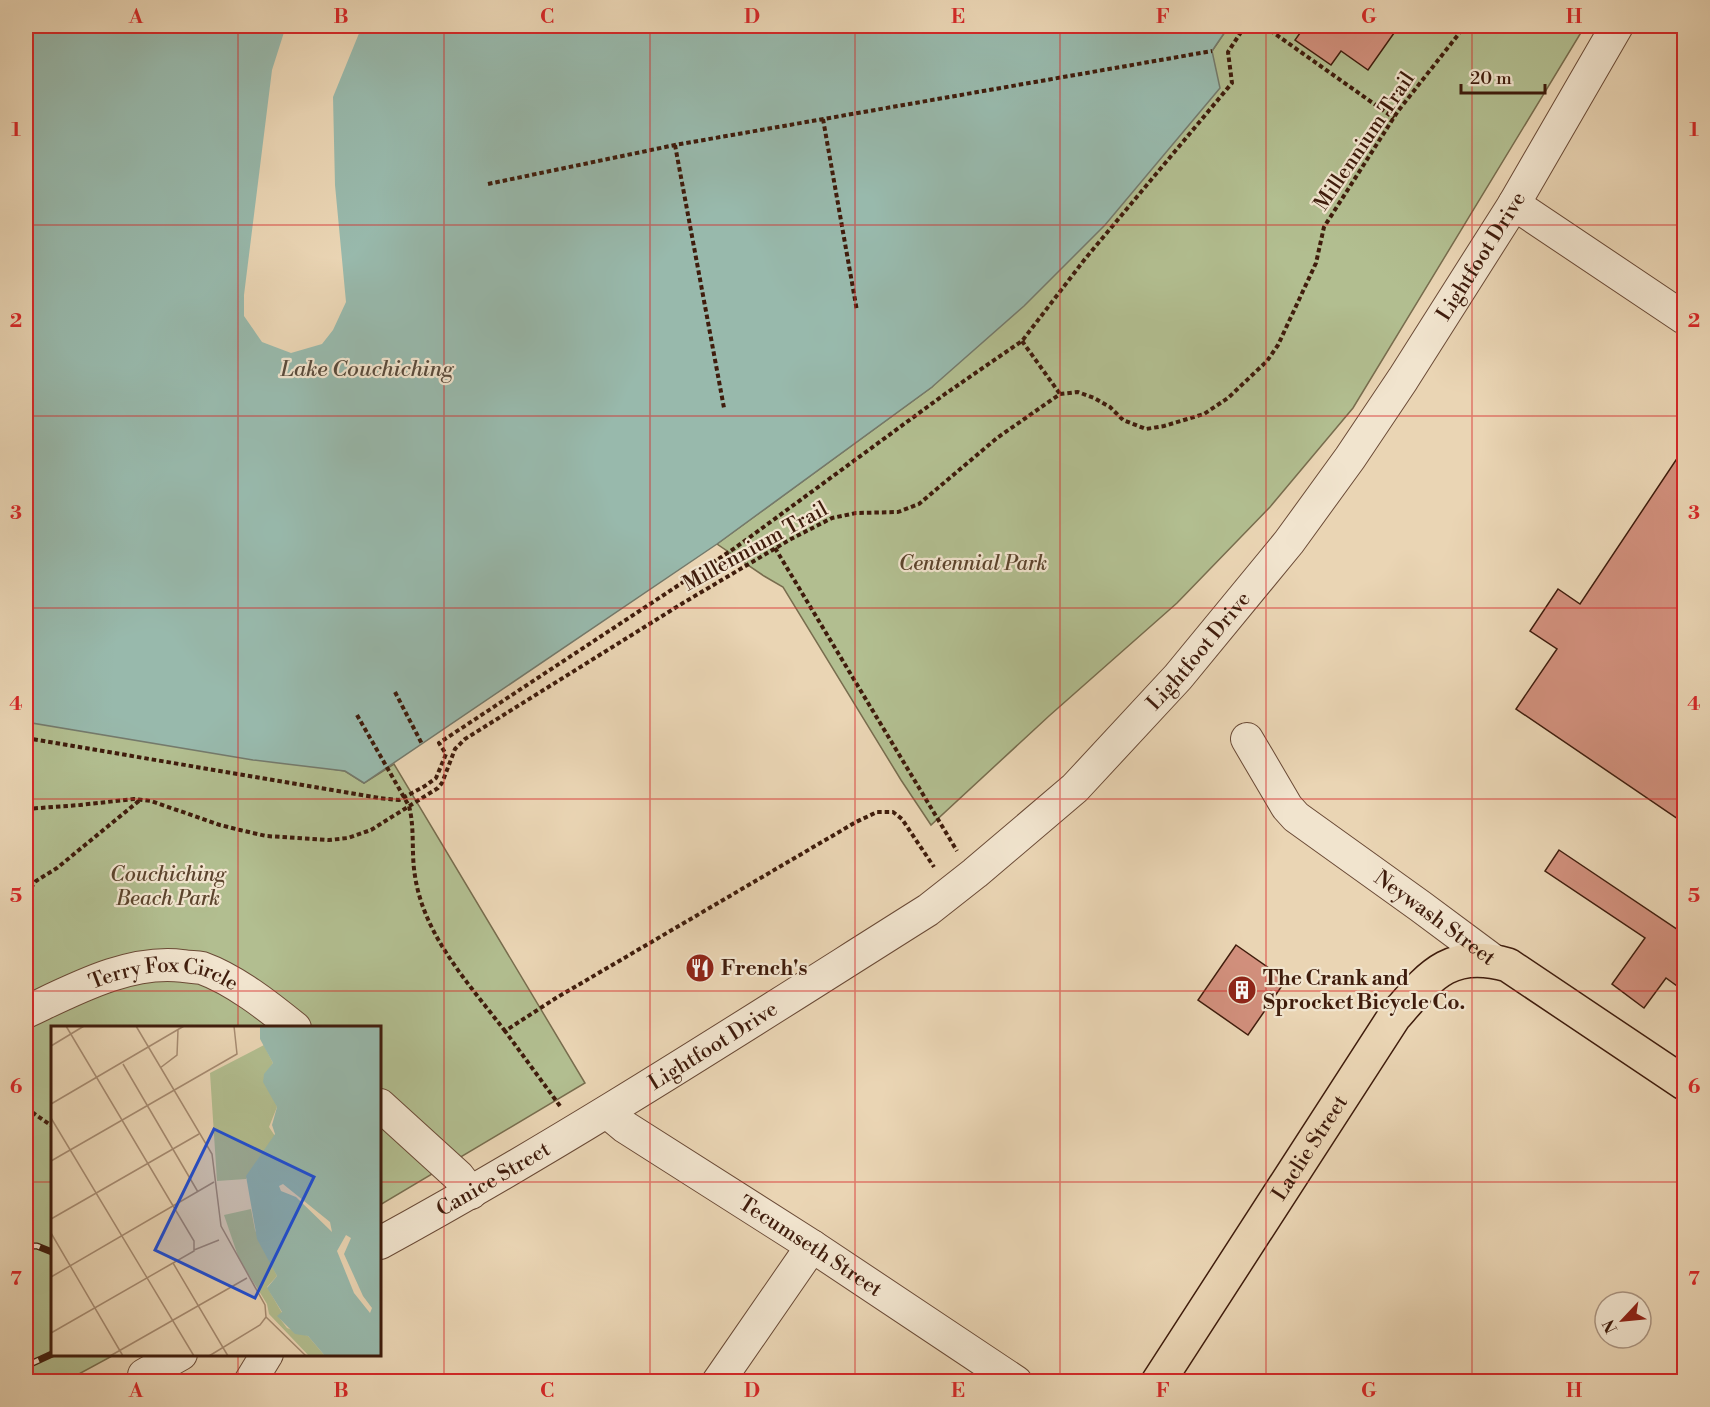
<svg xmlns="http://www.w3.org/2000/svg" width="1710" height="1407" viewBox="0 0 1710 1407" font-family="'Libre Bodoni',serif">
  <rect width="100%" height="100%" fill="#ead5b4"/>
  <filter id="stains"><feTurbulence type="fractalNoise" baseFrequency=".00333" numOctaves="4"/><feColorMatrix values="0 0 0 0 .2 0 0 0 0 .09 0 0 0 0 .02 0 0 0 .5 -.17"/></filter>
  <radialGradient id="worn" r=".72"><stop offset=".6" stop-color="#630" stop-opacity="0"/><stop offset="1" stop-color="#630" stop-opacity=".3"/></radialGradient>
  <!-- green -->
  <g fill="#b2be90" stroke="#786d4e" stroke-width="1.5">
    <polygon points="1229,26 1585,26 1353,408 1270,507 1177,603 1049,716 931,825 901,780 783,587 764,576 717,544 932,387 1212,51"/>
    <polygon points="26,720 345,771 364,783 394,764 585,1083 380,1205 380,1028 52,1028 52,1354 114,1355 66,1381 26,1381"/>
  </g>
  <!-- water -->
  <polygon fill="#98b9ac" stroke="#747a6c" stroke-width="1.5" points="26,26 1229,26 1212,51 1220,88 1105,225 1024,306 932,387 717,544 364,783 345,771 253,760 26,722"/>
  <!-- pier -->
  <polygon fill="#ead5b4" points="286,26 362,26 333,97 335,185 346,302 333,330 322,344 291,353 262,342 244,316 244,295 272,70"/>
  <!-- building -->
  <g fill="#d2907d" stroke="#3f1c0c" stroke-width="1.5">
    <polygon points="1305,26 1399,26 1368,70 1341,51 1331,65 1295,40"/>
    <polygon points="1684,448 1684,823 1516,709 1557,649 1530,631 1558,589 1580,604"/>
    <polygon points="1559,850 1684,934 1684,991 1666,978 1644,1008 1612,984 1645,938 1545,871"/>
    <polygon points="1236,945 1286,980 1248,1035 1198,1000"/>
  </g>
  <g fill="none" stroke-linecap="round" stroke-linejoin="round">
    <!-- minor casing -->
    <g stroke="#6a4a36" stroke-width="34">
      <g id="minor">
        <polyline points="1514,204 1684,318"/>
        <path id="s1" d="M1247 739 1287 807 1296 817 1420 906 1494 961"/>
        <path id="s2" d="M26 1012C73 990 129 959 183 966 189 967 196 967 202 968 235 980 268 1006 295 1028"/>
        <polyline points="380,1105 458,1176 471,1193"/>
        <path id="s3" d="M607 1112 625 1127 812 1246 1016 1382"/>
        <path id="s4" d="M380 1243C567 1141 747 1024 928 910L975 873 1075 788 1178 677 1289 542 1350 458 1403 379 1514 204 1617 26"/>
        <polyline points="144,1375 181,1354"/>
        <polyline points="250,1382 267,1354"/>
        <polyline points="718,1382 812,1246"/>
      </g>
    </g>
    <!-- major casing -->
    <g stroke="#3f1c0c" stroke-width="36">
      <g id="major">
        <path id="s5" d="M1158 1382 1394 1017C1429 977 1449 948 1508 965L1684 1083"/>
      </g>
    </g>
    <!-- path -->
    <g stroke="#3f1c0c" stroke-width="4" stroke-dasharray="4.5 3" stroke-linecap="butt">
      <polyline points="1264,26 1394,118"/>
      <polyline points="823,119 857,311"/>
      <polyline points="675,145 724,408"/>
      <polyline points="488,184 675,145 1212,51"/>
      <polyline points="1022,341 1060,394"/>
      <polyline points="775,548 957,851"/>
      <polyline points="395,692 422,744"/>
      <path d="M357 715 409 806C415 829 411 853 415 876 424 936 469 984 505 1031"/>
      <polyline points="26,738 379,798 399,800 425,786 436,778 446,754 439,743 735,548 945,394 1022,341 1085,259 1232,83 1228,52 1245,26"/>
      <polyline points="26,809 80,805 134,799 151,801 220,825 240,830 266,836 329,840 348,838 371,830 438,788 442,783 455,749 465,739 683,603 791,539 832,518 856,513 898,512 919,504 997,438 1060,394 1078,392 1094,398 1110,407 1123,420 1146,429 1164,426 1204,414 1228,398 1267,361 1278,345 1316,263 1324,227 1398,111 1465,26"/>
      <polyline points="26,894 36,881 57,868 140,800"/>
      <polyline points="560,1106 505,1031 556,998 856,822 877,812 893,812 902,819 934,867"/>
      <polyline points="26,1108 52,1126"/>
    </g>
    <!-- minor -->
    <use href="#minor" stroke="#f1e4ce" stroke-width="32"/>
    <!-- major -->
    <use href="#major" stroke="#ead5b4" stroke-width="33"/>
    <!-- rail casing -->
    <g stroke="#3f1c0c" stroke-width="7">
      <g id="rail">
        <polyline points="26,1246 37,1246 52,1252"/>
        <polyline points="26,1366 52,1354"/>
      </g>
    </g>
    <!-- rail -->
    <use href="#rail" stroke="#f1e4ce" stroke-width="4.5" stroke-dasharray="14" stroke-linecap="butt"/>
  </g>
  <!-- grid -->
  <path fill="none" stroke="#d62828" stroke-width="1.5" stroke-opacity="0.55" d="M238 26V1028M444 26V1382M650 26V1382M855 26V1382M1060 26V1382M1266 26V1382M1472 26V1382M26 225H1684M26 416H1684M26 608H1684M26 799H1684M26 991H1684M26 1182H52M380 1182H1684M238 1354V1382"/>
  <!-- icons -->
  <defs>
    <g id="restaurant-disc" transform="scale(1.5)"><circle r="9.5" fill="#8f2418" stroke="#f1e4ce"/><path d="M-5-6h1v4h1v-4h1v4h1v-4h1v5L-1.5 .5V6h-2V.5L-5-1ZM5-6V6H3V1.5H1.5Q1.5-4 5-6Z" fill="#fff"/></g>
    <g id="building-disc" transform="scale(1.5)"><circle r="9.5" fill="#8f2418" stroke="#f1e4ce"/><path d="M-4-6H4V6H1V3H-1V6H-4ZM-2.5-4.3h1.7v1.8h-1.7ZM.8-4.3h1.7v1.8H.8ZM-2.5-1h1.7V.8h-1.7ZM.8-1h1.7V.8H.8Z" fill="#fff"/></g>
  </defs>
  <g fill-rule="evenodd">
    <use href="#restaurant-disc" x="700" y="968"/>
    <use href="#building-disc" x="1242" y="990"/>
  </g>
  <g text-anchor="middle" stroke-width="4.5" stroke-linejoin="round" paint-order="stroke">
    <!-- street labels -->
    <g font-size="21" fill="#3f1c0c" stroke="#f1e4ce">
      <text transform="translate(1364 141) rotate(-56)" y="7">Millennium Trail</text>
      <text dy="7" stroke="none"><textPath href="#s4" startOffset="1503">Lightfoot Drive</textPath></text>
      <text transform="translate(755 546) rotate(-29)" y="7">Millennium Trail</text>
      <text dy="7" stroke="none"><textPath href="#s4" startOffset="1017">Lightfoot Drive</textPath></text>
      <text dy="7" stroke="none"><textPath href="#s1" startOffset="264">Neywash Street</textPath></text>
      <text dy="7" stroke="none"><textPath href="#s2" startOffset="147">Terry Fox Circle</textPath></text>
      <text dy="7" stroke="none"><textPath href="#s4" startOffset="387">Lightfoot Drive</textPath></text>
      <text dy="7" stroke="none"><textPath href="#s5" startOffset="279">Laclie Street</textPath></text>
      <text dy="7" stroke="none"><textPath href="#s4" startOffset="130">Canice Street</textPath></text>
      <text dy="7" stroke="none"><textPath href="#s3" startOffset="244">Tecumseth Street</textPath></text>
    </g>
    <!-- park labels -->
    <g font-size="21" font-style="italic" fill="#5c442d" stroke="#f1e4ce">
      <text x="973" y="570">Centennial Park</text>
      <text x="168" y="881">Couchiching<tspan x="168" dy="24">Beach Park</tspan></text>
    </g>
    <!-- poi labels -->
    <g font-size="21" font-weight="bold" fill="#3f1c0c" stroke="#f1e4ce" text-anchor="start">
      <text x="721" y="975">French's</text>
      <text x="1263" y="985">The Crank and<tspan x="1263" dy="24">Sprocket Bicycle Co.</tspan></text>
    </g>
    <!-- water labels -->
    <g font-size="22" font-style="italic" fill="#5a4b3c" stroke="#f1e4ce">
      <text x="367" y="376">Lake Couchiching</text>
    </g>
  </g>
  <!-- overview -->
  <g transform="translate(51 1026)">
    <rect width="330" height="330" fill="#ead5b4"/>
    <path d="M213 19 222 37 215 48 226 81 218 101 224 110 195 153 166 155 159 47ZM200 183 204 204 226 250 216 261 231 287 227 290 236 302 257 310 274 330H258L218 288 216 278 188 233 173 189Z" fill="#b2be90"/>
    <path d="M209 0H330V330H274L257 310 244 308 226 290 231 286 216 262 226 250 206 213 195 150 224 108 221 99 226 81 212 56 213 48 222 37 209 13Z" fill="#98b9ac"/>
    <path d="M232 158 279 196 281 206 245 171 230 165 228 160ZM295 209 300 212 293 228 312 270 321 282 319 287 303 267 286 225Z" fill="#ead5b4"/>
    <path fill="none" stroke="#a68b71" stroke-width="1.5" d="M15 0 143 215V225L122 237 177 330M85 0 161 128 170 200 214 279 215 291M0 20 33 0M72 38 147 166M109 42 126 29 127 4M0 78 133 0M0 92 143 330M0 135 186 28 183 0M0 193 148 108M0 207 72 330M143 224 168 214M0 251 163 156M215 291 255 330M0 307 122 237M59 330 196 252M158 330 209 299 215 291"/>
    <path fill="#1d4ed8" fill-opacity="0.15" stroke="#1d4ed8" stroke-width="3" d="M163 103 263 151 204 272 104 224Z"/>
    <rect width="330" height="330" fill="none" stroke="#3f1c0c" stroke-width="3"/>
  </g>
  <!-- margin -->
  <rect width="1710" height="1407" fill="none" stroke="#ead5b4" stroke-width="66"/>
  <!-- north arrow -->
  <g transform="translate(1623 1320) rotate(244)"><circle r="28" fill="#f1e4ce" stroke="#aa9480" stroke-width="1.5"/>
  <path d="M0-4.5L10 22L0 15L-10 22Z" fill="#8f2418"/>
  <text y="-9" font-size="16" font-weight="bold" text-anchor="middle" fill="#3f1c0c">N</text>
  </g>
  <!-- scale -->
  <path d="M1461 84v9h84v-9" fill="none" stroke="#3f1c0c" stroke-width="3"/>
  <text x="1470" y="84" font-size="18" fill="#3f1c0c" stroke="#f1e4ce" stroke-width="4.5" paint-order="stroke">20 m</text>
  <rect x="33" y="33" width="1644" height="1341" fill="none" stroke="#d62828" stroke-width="2"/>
  <g font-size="20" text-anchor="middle" font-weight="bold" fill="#d62828">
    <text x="136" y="23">A</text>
    <text x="341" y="23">B</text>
    <text x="547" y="23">C</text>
    <text x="752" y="23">D</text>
    <text x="958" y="23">E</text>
    <text x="1163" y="23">F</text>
    <text x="1369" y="23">G</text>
    <text x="1574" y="23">H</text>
    <text x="16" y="136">1</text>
    <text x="1694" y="136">1</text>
    <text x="16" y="327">2</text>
    <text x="1694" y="327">2</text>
    <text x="16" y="519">3</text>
    <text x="1694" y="519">3</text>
    <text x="16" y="710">4</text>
    <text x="1694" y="710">4</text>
    <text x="16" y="902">5</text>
    <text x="1694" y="902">5</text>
    <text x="16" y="1093">6</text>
    <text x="1694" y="1093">6</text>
    <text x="16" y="1285">7</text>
    <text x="1694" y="1285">7</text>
    <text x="136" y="1397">A</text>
    <text x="341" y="1397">B</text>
    <text x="547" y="1397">C</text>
    <text x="752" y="1397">D</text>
    <text x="958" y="1397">E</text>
    <text x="1163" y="1397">F</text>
    <text x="1369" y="1397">G</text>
    <text x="1574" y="1397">H</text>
  </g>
  <rect width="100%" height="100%" filter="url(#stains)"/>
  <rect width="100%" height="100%" fill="url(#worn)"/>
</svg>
